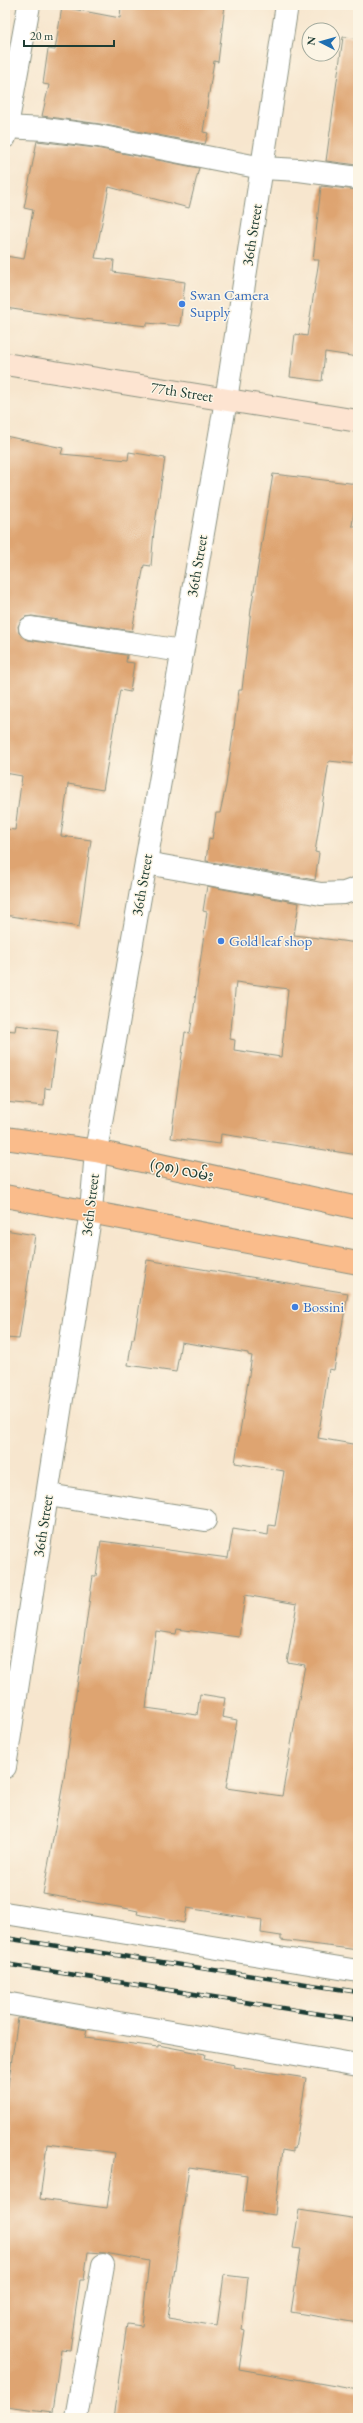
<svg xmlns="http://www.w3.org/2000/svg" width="363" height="2423" viewBox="0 0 363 2423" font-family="'EB Garamond','Noto Sans Myanmar',serif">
  <rect width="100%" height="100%" fill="#fcf5e5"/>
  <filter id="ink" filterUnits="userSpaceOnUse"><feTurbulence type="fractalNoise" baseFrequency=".025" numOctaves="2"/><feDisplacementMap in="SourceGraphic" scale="8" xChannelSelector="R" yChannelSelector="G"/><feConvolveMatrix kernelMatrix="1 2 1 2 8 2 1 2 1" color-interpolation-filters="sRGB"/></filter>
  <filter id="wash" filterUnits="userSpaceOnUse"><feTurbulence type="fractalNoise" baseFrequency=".012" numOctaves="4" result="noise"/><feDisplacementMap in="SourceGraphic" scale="16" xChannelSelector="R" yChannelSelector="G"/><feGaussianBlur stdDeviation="0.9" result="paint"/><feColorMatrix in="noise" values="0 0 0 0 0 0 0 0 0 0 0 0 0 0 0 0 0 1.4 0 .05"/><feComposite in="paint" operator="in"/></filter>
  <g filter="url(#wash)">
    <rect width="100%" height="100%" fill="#f7e6ce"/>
    <g id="blocks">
      <!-- building -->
      <g fill="#dea471" fill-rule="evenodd">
        <polygon points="121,5 225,5 218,62 214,61 203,132 208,133 205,144 100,124 42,116 49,85 43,84 48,49 55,50 62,7 120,18"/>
        <polygon points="343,37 358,38 358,165 326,161"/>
        <polygon points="37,141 96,148 199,168 189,208 109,187 95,258 114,260 113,272 185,282 180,326 147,323 147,326 75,318 5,308 5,256 24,259 33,210 24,208"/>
        <polygon points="321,186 358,190 358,357 325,352 322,381 290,377 295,334 307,336 319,260 313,260"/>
        <polygon points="5,436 63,448 61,454 128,460 129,452 165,458 154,530 151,566 144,565 132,631 32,616 25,617 18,626 19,633 28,640 127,655 126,662 134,663 130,692 120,690 103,790 68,784 61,836 91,840 79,927 5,915 5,829 15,830 22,776 5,773"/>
        <polygon points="273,474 358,484 352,526 358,526 358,764 329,761 315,852 319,853 315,880 206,861 209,838 212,839 216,813 220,813 226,785 239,690 242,690 251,609"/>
        <path d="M207 886 299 903 294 935 358 943V1155L221 1134 220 1144 171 1138 185 1032 190 1033 194 1007 207 912 203 911ZM236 982 288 989 281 1057 234 1050 235 1040 230 1039Z"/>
        <polygon points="16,1025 58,1030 51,1089 45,1088 44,1106 5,1102 5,1030 15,1031"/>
        <polygon points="5,1230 35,1235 19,1339 5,1338"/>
        <path d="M147 1260 348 1293 334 1370 329 1369 318 1438 358 1445V1848L355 1878H358V1950L281 1940V1936L261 1933 262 1920 187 1908 184 1923 137 1914 138 1911 124 1908 43 1894 64 1778 93 1576H96L101 1541 228 1558 233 1529 268 1535 269 1525 275 1526 284 1471 235 1463 252 1356 248 1355V1353L181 1342 176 1372 128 1365 132 1339H134ZM245 1595 297 1604 287 1662 305 1665 282 1796 226 1788 237 1720 222 1717 225 1698 200 1694 197 1715 146 1708 156 1631 176 1634 177 1629 239 1637Z"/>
        <path d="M18 2018 87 2030 85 2038 158 2047V2045L205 2054 204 2059 235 2065 234 2067 306 2078 295 2149 293 2148V2152L282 2150 275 2215 243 2211 247 2175 189 2167 168 2318 217 2326 224 2275 248 2278 242 2330 245 2331 239 2369 358 2390V2418H113L127 2324 142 2326 149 2261 105 2253 88 2252 84 2280H80L70 2350 61 2349 52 2412 5 2406V2105ZM47 2144 115 2153 107 2208 40 2199Z"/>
        <polygon points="299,2210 358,2219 358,2323 291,2312 301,2249 293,2248"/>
      </g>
    </g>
  </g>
  <g filter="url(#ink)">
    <use href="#blocks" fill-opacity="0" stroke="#8b9281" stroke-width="1"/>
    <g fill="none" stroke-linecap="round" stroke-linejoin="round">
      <!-- street casing -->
      <g stroke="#8b9281" stroke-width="24">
        <g id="street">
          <polyline points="5,127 45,129 98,136 262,168 299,170 358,178"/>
          <polyline points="5,137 29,5"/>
          <polyline points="30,628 182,651"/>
          <polyline points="146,863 321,894 344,893 358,888"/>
          <polyline points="48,1495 205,1520"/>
          <polyline points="5,1767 91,1211 96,1151 226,400 287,5"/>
          <polyline points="5,1913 358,1971"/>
          <polyline points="5,2003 358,2065"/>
          <polyline points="76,2418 103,2265"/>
        </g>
      </g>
      <!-- secondary casing -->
      <g stroke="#8b9281" stroke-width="24">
        <polyline id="secondary" points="5,364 358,421"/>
      </g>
      <!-- primary casing -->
      <g stroke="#8b9281" stroke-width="24">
        <g id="primary">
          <polyline points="5,1138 96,1151 358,1208"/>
          <polyline points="5,1196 358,1263"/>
        </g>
      </g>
      <!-- street -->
      <use href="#street" stroke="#fff" stroke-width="22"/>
      <!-- secondary -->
      <use href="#secondary" stroke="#fde4d1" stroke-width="22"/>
      <!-- primary -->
      <use href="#primary" stroke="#fabc8b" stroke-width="22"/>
      <!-- rail casing -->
      <g stroke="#1f3d34" stroke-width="4.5">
        <g id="rail">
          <polyline points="5,1938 358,1992"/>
          <polyline points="5,1964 358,2020"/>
        </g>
      </g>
      <!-- rail -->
      <use href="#rail" stroke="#fcf5e5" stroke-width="3" stroke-dasharray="9" stroke-linecap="butt"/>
    </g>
  </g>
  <!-- markers -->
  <g fill="#3f7fe0" stroke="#fcf5e5" stroke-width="1.5">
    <circle cx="182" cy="304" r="4"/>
    <circle cx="221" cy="941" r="4"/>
    <circle cx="295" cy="1307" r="4"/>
  </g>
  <g text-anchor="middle" stroke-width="3" stroke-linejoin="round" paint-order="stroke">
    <!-- street labels -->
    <g font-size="15" fill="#1f3d34" stroke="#fcf5e5">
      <text transform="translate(252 235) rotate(-81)" y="5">36th Street</text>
      <text transform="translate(182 392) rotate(9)" y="5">77th Street</text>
      <text transform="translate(197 566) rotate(-80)" y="5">36th Street</text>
      <text transform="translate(142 885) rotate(-80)" y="5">36th Street</text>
      <text transform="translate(182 1170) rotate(12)" y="5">(၇၈) လမ်း</text>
      <text transform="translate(90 1205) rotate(-83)" y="5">36th Street</text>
      <text transform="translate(43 1526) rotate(-81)" y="5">36th Street</text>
    </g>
    <!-- shop labels -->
    <g font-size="15" fill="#366cbe" stroke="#fcf5e5" text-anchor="start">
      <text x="190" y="300">Swan Camera<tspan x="190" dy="17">Supply</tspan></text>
      <text x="229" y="946">Gold leaf shop</text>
      <text x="303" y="1312">Bossini</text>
    </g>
  </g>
  <!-- margin -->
  <rect width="363" height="2423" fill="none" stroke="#fcf5e5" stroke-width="20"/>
  <!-- north arrow -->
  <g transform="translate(321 42) rotate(276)"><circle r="19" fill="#fcf5e5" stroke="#a4ab9e"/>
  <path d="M0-3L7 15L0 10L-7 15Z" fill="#1f6fb2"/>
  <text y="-6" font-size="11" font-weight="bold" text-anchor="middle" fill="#1f3d34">N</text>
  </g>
  <!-- scale -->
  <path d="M24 40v6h90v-6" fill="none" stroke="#1f3d34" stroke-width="2"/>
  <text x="30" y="40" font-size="12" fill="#1f3d34" stroke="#fcf5e5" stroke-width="3" paint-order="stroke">20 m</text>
</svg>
